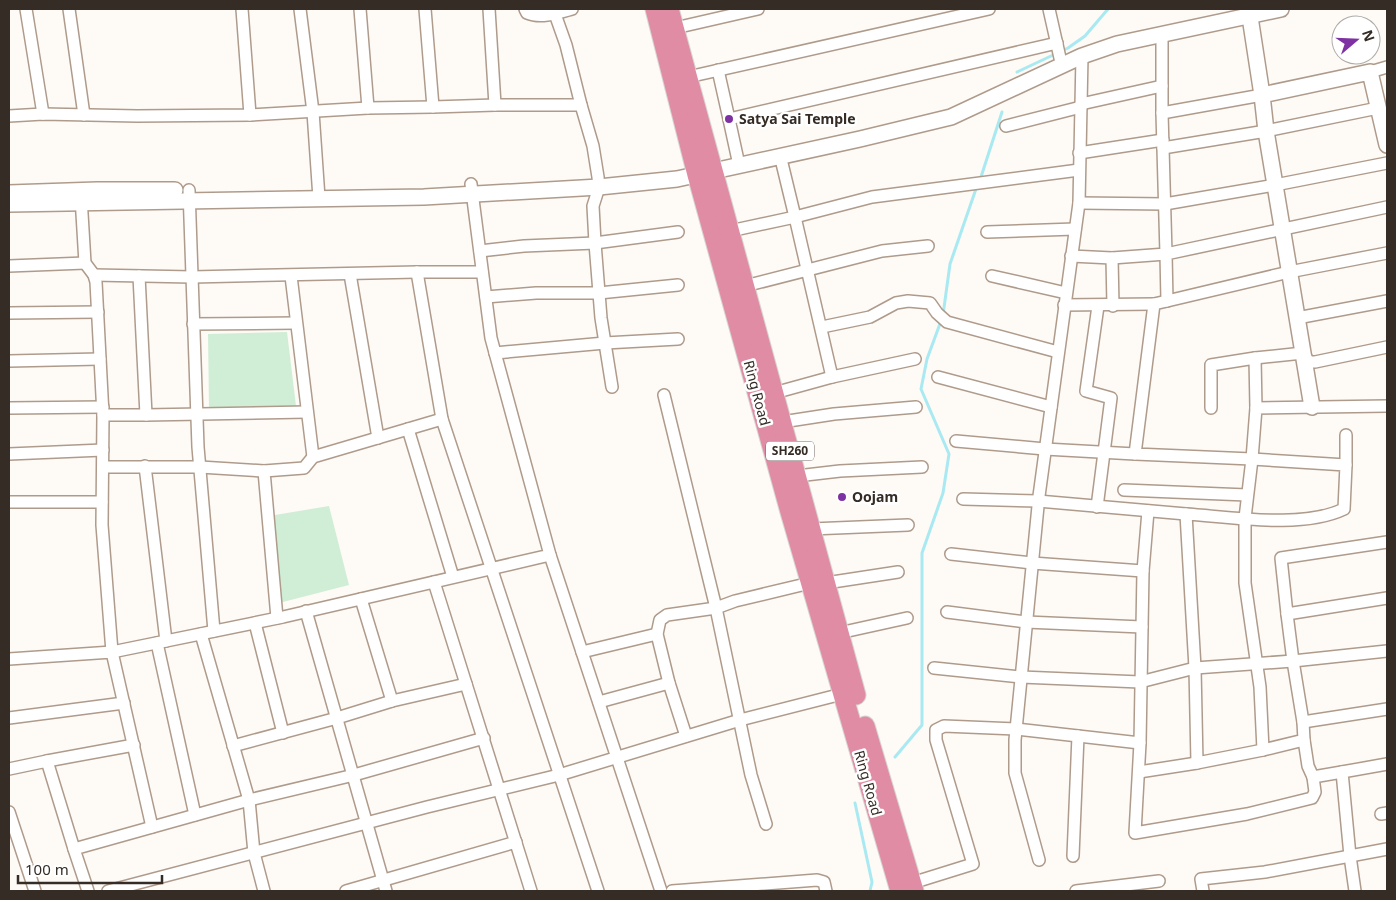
<svg xmlns="http://www.w3.org/2000/svg" width="1396" height="900" viewBox="0 0 1396 900" font-family="'Noto Sans',sans-serif">
  <rect width="100%" height="100%" fill="#fefaf6"/>
  <!-- park -->
  <g fill="#d0eed6">
    <polygon points="287,332 296,406 209,408 208,334"/>
    <polygon points="329,506 349,585 279,603 269,516"/>
  </g>
  <g fill="none" stroke-linecap="round" stroke-linejoin="round">
    <!-- stream -->
    <g stroke="#a9e9f2" stroke-width="3">
      <polyline points="1017,72 1068,48 1085,36 1108,9"/>
      <polyline points="980,180 1002,112"/>
      <polyline points="943,315 950,264 977,186"/>
      <polyline points="895,757 922,725 922,553 943,493 949,454 921,389 927,359 941,321"/>
      <polyline points="855,803 872,882 870,891"/>
    </g>
    <!-- minor casing -->
    <g stroke="#af9b8b" stroke-width="14">
      <g id="minor">
        <polyline points="26,9 43,114"/>
        <polyline points="69,9 84,115"/>
        <polyline points="242,9 250,115"/>
        <polyline points="300,9 313,112 319,198"/>
        <polyline points="360,9 368,108"/>
        <polyline points="425,9 433,107 495,105 489,9"/>
        <path d="M525 9 527 13C541 19 558 13 572 9"/>
        <polyline points="1049,9 1060,58 1064,65"/>
        <polyline points="555,14 566,45 581,105"/>
        <polyline points="675,28 758,9"/>
        <polyline points="718,70 729,119 1057,43"/>
        <polyline points="1370,72 1387,67"/>
        <polyline points="688,77 989,9"/>
        <polyline points="1081,104 1162,86"/>
        <polyline points="495,105 581,105 593,146 598,177 599,187 593,206 595,243 601,318 612,387"/>
        <polyline points="1162,113 1262,95"/>
        <polyline points="9,116 43,114 137,116 250,115 368,108 433,107"/>
        <polyline points="729,119 739,165"/>
        <polyline points="1006,126 1081,107"/>
        <polyline points="1163,148 1266,131 1378,108"/>
        <polyline points="1079,153 1163,140"/>
        <polyline points="780,155 795,217 872,197 1079,170"/>
        <polyline points="189,190 198,447 214,631"/>
        <polyline points="81,197 85,263 94,275 96,282 103,415 102,525 112,652 283,617 550,555 491,338 471,184"/>
        <polyline points="1079,203 1165,204 1275,185 1387,163"/>
        <polyline points="1387,207 1166,254 1167,301 1289,272 1387,253"/>
        <polyline points="730,231 795,217 832,377 915,359"/>
        <polyline points="987,232 1075,229"/>
        <polyline points="480,251 524,246 595,243 678,232"/>
        <polyline points="1071,256 1112,258 1166,254 1162,113 1162,36"/>
        <polyline points="1112,258 1113,306"/>
        <polyline points="9,266 85,263"/>
        <polyline points="417,272 442,419 598,891"/>
        <polyline points="350,274 378,438"/>
        <polyline points="94,275 192,277 417,272 482,272"/>
        <polyline points="139,276 146,415 307,412"/>
        <polyline points="291,276 313,457"/>
        <polyline points="992,276 1066,293"/>
        <polyline points="745,286 882,251 928,246"/>
        <polyline points="486,297 536,293 599,293 678,285"/>
        <path d="M1167 301 1154 304 1135 454 1252 459 1346 465 1344 509C1302 529 1232 517 1186 514L1195 668 1197 763 1263 750"/>
        <polyline points="1064,305 1154,304"/>
        <polyline points="9,313 98,312"/>
        <polyline points="1297,318 1387,301"/>
        <polyline points="193,324 296,323"/>
        <polyline points="822,327 870,317 896,303 908,301 930,303 937,313 947,322 1058,352"/>
        <polyline points="495,353 605,343 678,339"/>
        <polyline points="1255,358 1256,408"/>
        <polyline points="9,361 100,359"/>
        <polyline points="938,377 1051,407"/>
        <polyline points="774,393 832,377"/>
        <polyline points="664,395 716,608 751,775 766,824"/>
        <polyline points="1387,406 1256,408 1252,459 1245,518 1245,583 1260,687 1263,750 1304,740 1303,722 1293,661 1387,651"/>
        <polyline points="9,408 103,407"/>
        <polyline points="1211,408 1211,365 1255,358 1303,353 1309,362 1315,362 1387,347"/>
        <polyline points="103,415 146,415"/>
        <polyline points="782,422 834,414 916,407"/>
        <polyline points="408,429 453,577"/>
        <polyline points="1346,435 1346,465"/>
        <polyline points="956,441 1045,449 1135,454"/>
        <polyline points="9,454 103,450"/>
        <polyline points="145,466 166,641"/>
        <polyline points="103,467 200,467 264,471"/>
        <polyline points="797,476 840,471 922,467"/>
        <polyline points="1124,490 1247,495"/>
        <polyline points="963,499 1038,501 1186,514"/>
        <polyline points="9,502 102,502"/>
        <polyline points="1097,507 1111,398 1086,391 1098,306"/>
        <polyline points="811,529 908,525"/>
        <polyline points="1387,542 1281,558 1287,614 1387,598"/>
        <polyline points="951,554 1032,563 1143,571"/>
        <polyline points="550,555 661,891"/>
        <polyline points="434,582 531,891"/>
        <polyline points="826,583 898,572"/>
        <polyline points="361,599 392,701"/>
        <polyline points="306,611 386,891"/>
        <polyline points="947,612 1026,622 1142,627"/>
        <polyline points="277,618 264,471 304,468 313,457 442,419"/>
        <polyline points="255,623 283,733"/>
        <polyline points="839,633 907,618"/>
        <polyline points="201,634 249,800 254,853 264,891"/>
        <polyline points="157,643 195,815"/>
        <polyline points="582,652 657,634"/>
        <polyline points="9,659 112,652 152,827"/>
        <polyline points="934,668 1021,677 1140,682 1195,668 1293,661 1287,614"/>
        <polyline points="599,702 669,683"/>
        <polyline points="9,718 124,703"/>
        <polyline points="1303,722 1387,709"/>
        <polyline points="686,736 669,683 657,634 660,620 667,615 716,608 735,601 810,583"/>
        <polyline points="1304,740 1308,766 1313,777"/>
        <polyline points="1140,743 1135,833 1247,814 1312,798 1315,792 1313,777 1342,772"/>
        <polyline points="233,746 337,718 392,701 466,684"/>
        <polyline points="47,761 134,745"/>
        <polyline points="9,769 47,761 74,849"/>
        <polyline points="1139,772 1197,763"/>
        <polyline points="9,812 35,891"/>
        <polyline points="1381,814 1387,813"/>
        <polyline points="1073,856 1078,736"/>
        <polyline points="1039,860 1015,773 1015,740 1039,496 1079,203 1082,56"/>
        <polyline points="912,883 973,864 936,740 936,730 944,726 1016,729 1140,743 1143,571 1148,511"/>
        <polyline points="88,891 74,849 249,800 354,775 484,738"/>
        <polyline points="108,891 427,807 559,775 740,720 842,694"/>
        <polyline points="346,891 516,842"/>
        <polyline points="672,891 817,880 824,882 826,891"/>
        <polyline points="1076,891 1159,881"/>
        <polyline points="1203,891 1201,879 1265,872 1387,849"/>
        <polyline points="1355,891 1350,856 1342,772 1387,764"/>
      </g>
    </g>
    <!-- tertiary casing -->
    <g stroke="#af9b8b" stroke-width="18">
      <g id="tertiary">
        <polyline points="1250,17 1262,95"/>
        <polyline points="9,193 97,190 175,190"/>
        <polyline points="9,204 424,197 599,187 677,179 860,139 951,117 1082,56 1117,44 1281,9"/>
        <polyline points="1312,407 1266,131 1262,95 1370,72 1387,145"/>
      </g>
    </g>
    <!-- trunk casing -->
    <g stroke="#d6d5d3" stroke-width="21">
      <g id="trunk">
        <polyline points="655,9 697,175 790,512 900,891"/>
        <polyline points="669,9 856,695"/>
        <polyline points="865,726 914,891"/>
      </g>
    </g>
    <!-- minor -->
    <use href="#minor" stroke="#fff" stroke-width="11"/>
    <!-- tertiary -->
    <use href="#tertiary" stroke="#fff" stroke-width="15"/>
    <!-- trunk -->
    <use href="#trunk" stroke="#e08ca4" stroke-width="19"/>
  </g>
  <!-- markers -->
  <g fill="#7e31a3" stroke="#fff" stroke-width="2">
    <circle cx="729" cy="119" r="5"/>
    <circle cx="842" cy="497" r="5"/>
  </g>
  <g text-anchor="middle" stroke-width="5" stroke-linejoin="round" paint-order="stroke">
    <!-- shield labels -->
    <rect fill="#fff" stroke="#716b66" stroke-width="1" x="766" y="441.5" width="48" height="19" rx="4"/>
    <g font-size="12" font-weight="bold" fill="#342c25">
      <text x="790" y="455">SH260</text>
    </g>
    <!-- poi labels -->
    <g font-size="14" font-weight="bold" fill="#342c25" stroke="#fff" text-anchor="start">
      <text x="739" y="124">Satya Sai Temple</text>
      <text x="852" y="502">Oojam</text>
    </g>
    <!-- street labels -->
    <g font-size="14" fill="#342c25" stroke="#fff">
      <text transform="translate(757 393) rotate(75)" y="5">Ring Road</text>
      <text transform="translate(868 783) rotate(74)" y="5">Ring Road</text>
    </g>
  </g>
  <!-- border -->
  <rect width="1396" height="900" fill="none" stroke="#342c25" stroke-width="20"/>
  <!-- north arrow -->
  <g transform="translate(1356 40) rotate(71)"><circle r="24" fill="#ffffff" stroke="#aeaba8"/>
  <path d="M0-4L9 19L0 12L-9 19Z" fill="#7e31a3"/>
  <text y="-8" font-size="14" font-weight="bold" text-anchor="middle" fill="#342c25">N</text>
  </g>
  <!-- scale -->
  <path d="M18 875v8h144v-8" fill="none" stroke="#342c25" stroke-width="2.5"/>
  <text x="25" y="875" font-size="15" fill="#342c25" stroke="#ffffff" stroke-width="4" paint-order="stroke">100 m</text>
</svg>
